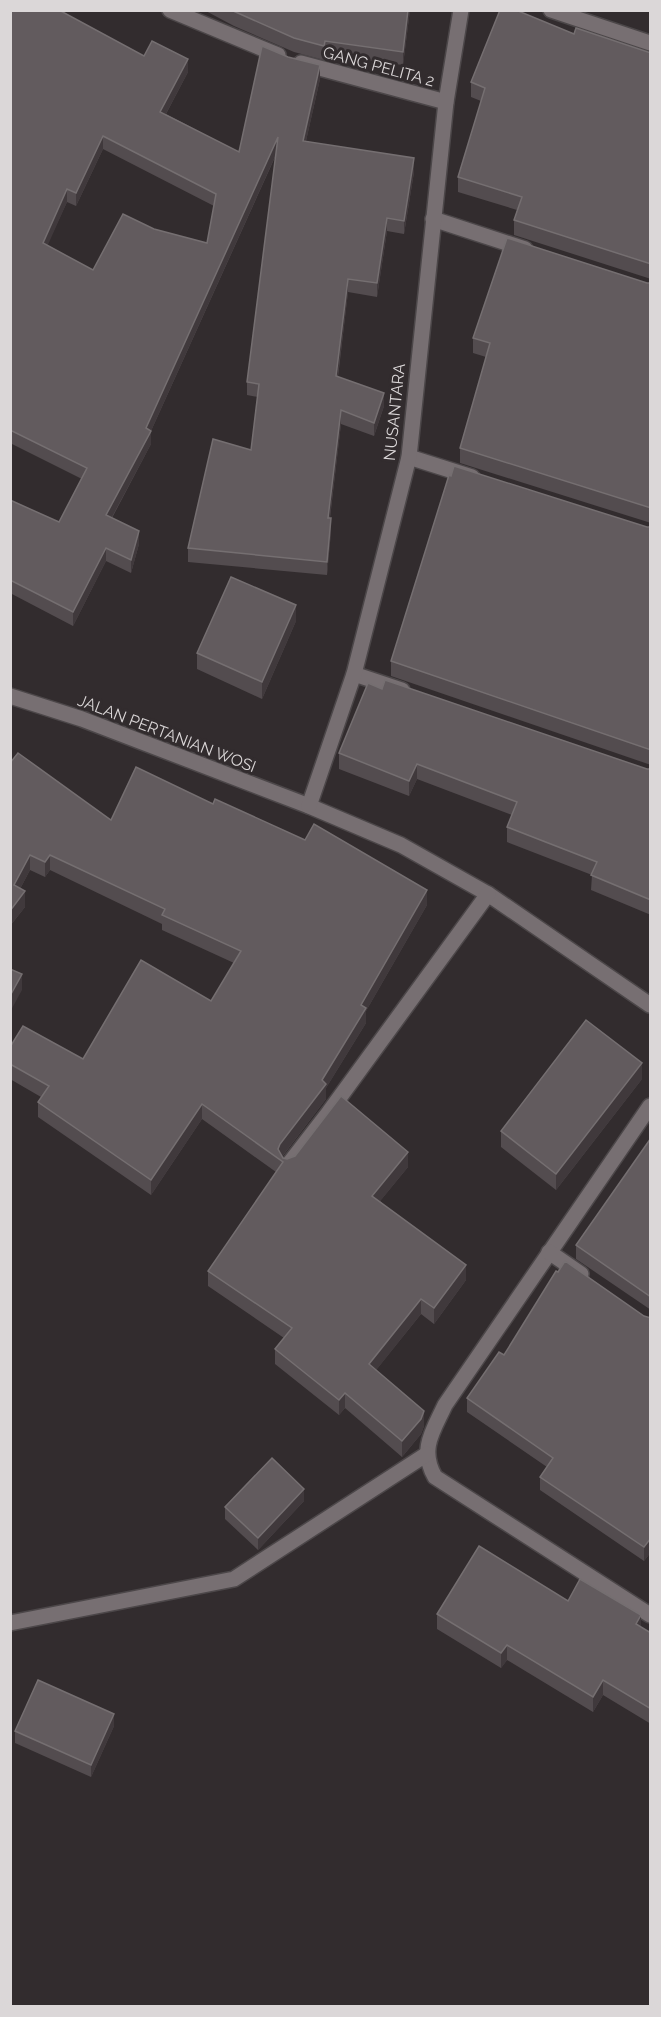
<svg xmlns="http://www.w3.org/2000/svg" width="661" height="2017" viewBox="0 0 661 2017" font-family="Raleway,sans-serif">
  <rect width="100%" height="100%" fill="#322c2e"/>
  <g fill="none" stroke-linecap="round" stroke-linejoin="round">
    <!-- minor casing -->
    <g stroke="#4c4749" stroke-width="18">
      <g id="minor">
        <polyline points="170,10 278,55"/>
        <polyline points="551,10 650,43"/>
        <polyline points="301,63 446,102"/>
        <polyline points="433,219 525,249"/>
        <polyline points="409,457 472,477"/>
        <polyline points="354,674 402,690"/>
        <polyline points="10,696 82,719 309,806 401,845 488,894 650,1005"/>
        <polyline points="309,806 354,674 409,457 446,102 461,10"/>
        <path d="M650 1106 445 1405C433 1431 419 1449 435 1477L650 1615"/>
        <polyline points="288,1165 329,1112 488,894"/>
        <polyline points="549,1252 581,1274"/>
        <polyline points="10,1623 234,1579 427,1454"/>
      </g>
    </g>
    <!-- minor -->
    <use href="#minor" stroke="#776f72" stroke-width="15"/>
  </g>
  <!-- wall -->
  <g fill="#534c4f" fill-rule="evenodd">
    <path d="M10 10H64L63 12 144 56 188 72 166 114 239 152 320 79 306 141 414 172 404 234 387 231 377 297 348 292 338 377 384 406 374 436 341 424 330 518 331 532 327 575 188 562V548L251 450 258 397 247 395V382L276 155 151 431V444L112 518 139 544 131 573 106 561 73 626 10 593V500L59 522 82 479 10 443ZM103 149 214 206 207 243 154 229 93 270 47 245 67 202 76 206Z"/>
    <polygon points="204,10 410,10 403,65 325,55 324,60 294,52 234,26"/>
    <polygon points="574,34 651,53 651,279 514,235 514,220 517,210 458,192 458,177 481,101 471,97 471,82"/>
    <polygon points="647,283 651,283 651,523 460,463 460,448 486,357 473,353 473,338"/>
    <polygon points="647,527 651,527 651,765 391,676 391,661"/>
    <polygon points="296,621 262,699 197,669 197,653"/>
    <polygon points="382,689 647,769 651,769 651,915 591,890 592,875 507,842 507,827 512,815 417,779 409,796 339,769 339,753"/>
    <polygon points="10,763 111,820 427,905 366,1011 366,1023 326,1088 326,1099 282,1157 287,1159 408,1167 380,1201 466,1280 434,1324 421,1314 376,1370 424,1426 421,1434 402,1457 345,1408 339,1415 275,1364 275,1349 284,1338 208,1286 208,1271 276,1172 202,1119 151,1195 38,1117 38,1102 41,1097 10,1079 10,1047 83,1059 211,1001 234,963 162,930 162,924 50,870 45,877 30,870 20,889 25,907 10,926"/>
    <polygon points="642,1079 556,1190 501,1147 501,1131"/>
    <polygon points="651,1138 651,1310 576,1259 576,1245"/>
    <polygon points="644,1316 651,1318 651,1552 644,1561 540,1490 540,1477 547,1467 467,1412 467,1398 504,1355"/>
    <polygon points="304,1501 258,1550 225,1519 225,1507"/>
    <polygon points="568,1601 641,1627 651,1633 651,1724 603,1695 593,1712 507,1660 501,1668 437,1629 437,1614"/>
    <polygon points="114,1726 91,1777 15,1743 15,1731"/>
  </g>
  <!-- shaded-wall -->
  <g fill="#40393c">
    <polygon points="408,10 410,10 403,65 403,52"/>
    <polygon points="325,41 325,55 324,60 324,46"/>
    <polygon points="188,59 188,72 160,125 160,112"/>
    <polygon points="320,65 320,79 303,154 303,141"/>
    <polygon points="103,136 103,149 76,206 76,193"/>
    <polygon points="278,137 278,150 150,433 151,431 151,444 106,528 106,515"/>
    <polygon points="414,158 414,172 404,234 404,221"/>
    <polygon points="67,189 67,202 43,256 43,243"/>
    <polygon points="387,218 387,231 377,297 377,283"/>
    <polygon points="348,279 348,292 336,389 336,376"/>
    <polygon points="384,393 384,406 374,436 374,423"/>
    <polygon points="341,410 341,424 328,531 328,518"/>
    <polygon points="331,518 331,532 327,575 327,562"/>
    <polygon points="139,531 139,544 131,573 131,560"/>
    <polygon points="106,548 106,561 73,626 73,612"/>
    <polygon points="296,605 296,621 262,699 262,682"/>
    <polygon points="417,764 417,779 409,796 409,781"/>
    <polygon points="30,855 30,870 14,900 14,885"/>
    <polygon points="50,855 50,870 45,877 45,862"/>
    <polygon points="427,890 427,905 366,1011 366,1023 326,1088 326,1099 280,1159 278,1149 280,1144 322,1080 361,1005"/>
    <polygon points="25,891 25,907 10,926 10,911"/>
    <polygon points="22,974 22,990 10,1012 10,996"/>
    <polygon points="642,1063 642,1079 556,1190 556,1174"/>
    <polygon points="202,1104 202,1119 151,1195 151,1180"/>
    <polygon points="408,1152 408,1167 372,1211 372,1196"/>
    <polygon points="466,1265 466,1280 434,1324 434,1308"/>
    <polygon points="421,1299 421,1314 369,1379 369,1364"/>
    <polygon points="345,1393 345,1408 339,1415 339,1400"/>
    <polygon points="424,1411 424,1426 421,1434 402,1457 402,1441"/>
    <polygon points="304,1489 304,1501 258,1550 258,1538"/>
    <polygon points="651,1538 651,1552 644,1561 644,1547"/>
    <polygon points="641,1615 641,1630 636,1624"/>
    <polygon points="507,1645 507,1660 501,1668 501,1653"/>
    <polygon points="603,1680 603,1695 593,1712 593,1697"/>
    <polygon points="114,1714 114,1726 91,1777 91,1765"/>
  </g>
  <!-- building -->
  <g fill="#625b5e" stroke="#756f71" stroke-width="1.5" fill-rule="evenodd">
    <path d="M10 10H59L144 56 152 41 188 59 160 112 239 152 262 46 288 57 320 65 303 141 414 158 404 221 387 218 377 283 348 279 336 376 384 393 374 423 341 410 328 518H331L327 562 188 548 213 439 251 450 259 384 247 382 278 137 146 428 151 431 106 515 139 531 131 560 106 548 73 612 10 580V500L59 522 87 468 10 430ZM103 136 216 194 207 243 154 229 123 214 93 270 43 243 67 189 76 193Z"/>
    <polygon points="231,10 408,10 403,52 325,41 324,46 294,38"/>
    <polygon points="500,10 516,10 574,34 576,28 651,53 651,264 514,220 522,197 458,177 485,88 471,82"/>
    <polygon points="507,238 647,283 651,283 651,508 460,448 490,343 473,338"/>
    <polygon points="454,466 647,527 651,527 651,750 391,661 449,475 451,476"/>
    <polygon points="231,577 296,605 262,682 197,653"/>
    <polygon points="385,680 647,769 651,769 651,900 591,875 597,862 507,827 517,802 417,764 409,781 339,753 368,683 382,689"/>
    <polygon points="18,753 111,820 136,767 213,804 215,799 305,840 314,824 427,890 361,1005 366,1008 322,1080 326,1084 280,1144 278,1149 283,1158 287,1159 295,1156 341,1096 408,1152 372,1196 466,1265 434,1308 421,1299 369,1364 424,1411 421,1419 402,1441 345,1393 339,1400 275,1349 292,1328 208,1271 283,1162 202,1104 151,1180 38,1102 49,1086 10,1064 10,1047 23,1026 83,1059 141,960 211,1001 241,951 162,915 165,909 50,855 45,862 30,855 14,885 25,891 10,911 10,763"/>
    <polygon points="10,969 22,974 10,996"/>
    <polygon points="586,1020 642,1063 556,1174 501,1131"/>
    <polygon points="651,1138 651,1297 576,1245"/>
    <polygon points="565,1261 644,1316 651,1318 651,1538 644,1547 540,1477 553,1458 467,1398 499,1352 504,1355 556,1271 558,1272"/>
    <polygon points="272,1458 304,1489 258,1538 225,1507"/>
    <polygon points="479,1546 568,1601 580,1579 641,1615 636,1624 651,1633 651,1709 603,1680 593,1697 507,1645 501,1653 437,1614"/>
    <polygon points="38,1680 114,1714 91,1765 15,1731"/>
  </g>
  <g text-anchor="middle" stroke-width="6" stroke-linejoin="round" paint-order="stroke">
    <!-- street labels -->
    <g font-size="16" fill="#dbd7d8" stroke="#322c2e">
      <text transform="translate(379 66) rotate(15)" y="6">GANG PELITA 2</text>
      <text transform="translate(394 412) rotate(-84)" y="6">NUSANTARA</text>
      <text transform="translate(167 733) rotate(21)" y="6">JALAN PERTANIAN WOSI</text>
    </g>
  </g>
  <!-- border -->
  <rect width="661" height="2017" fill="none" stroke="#dbd7d8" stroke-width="24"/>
</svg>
